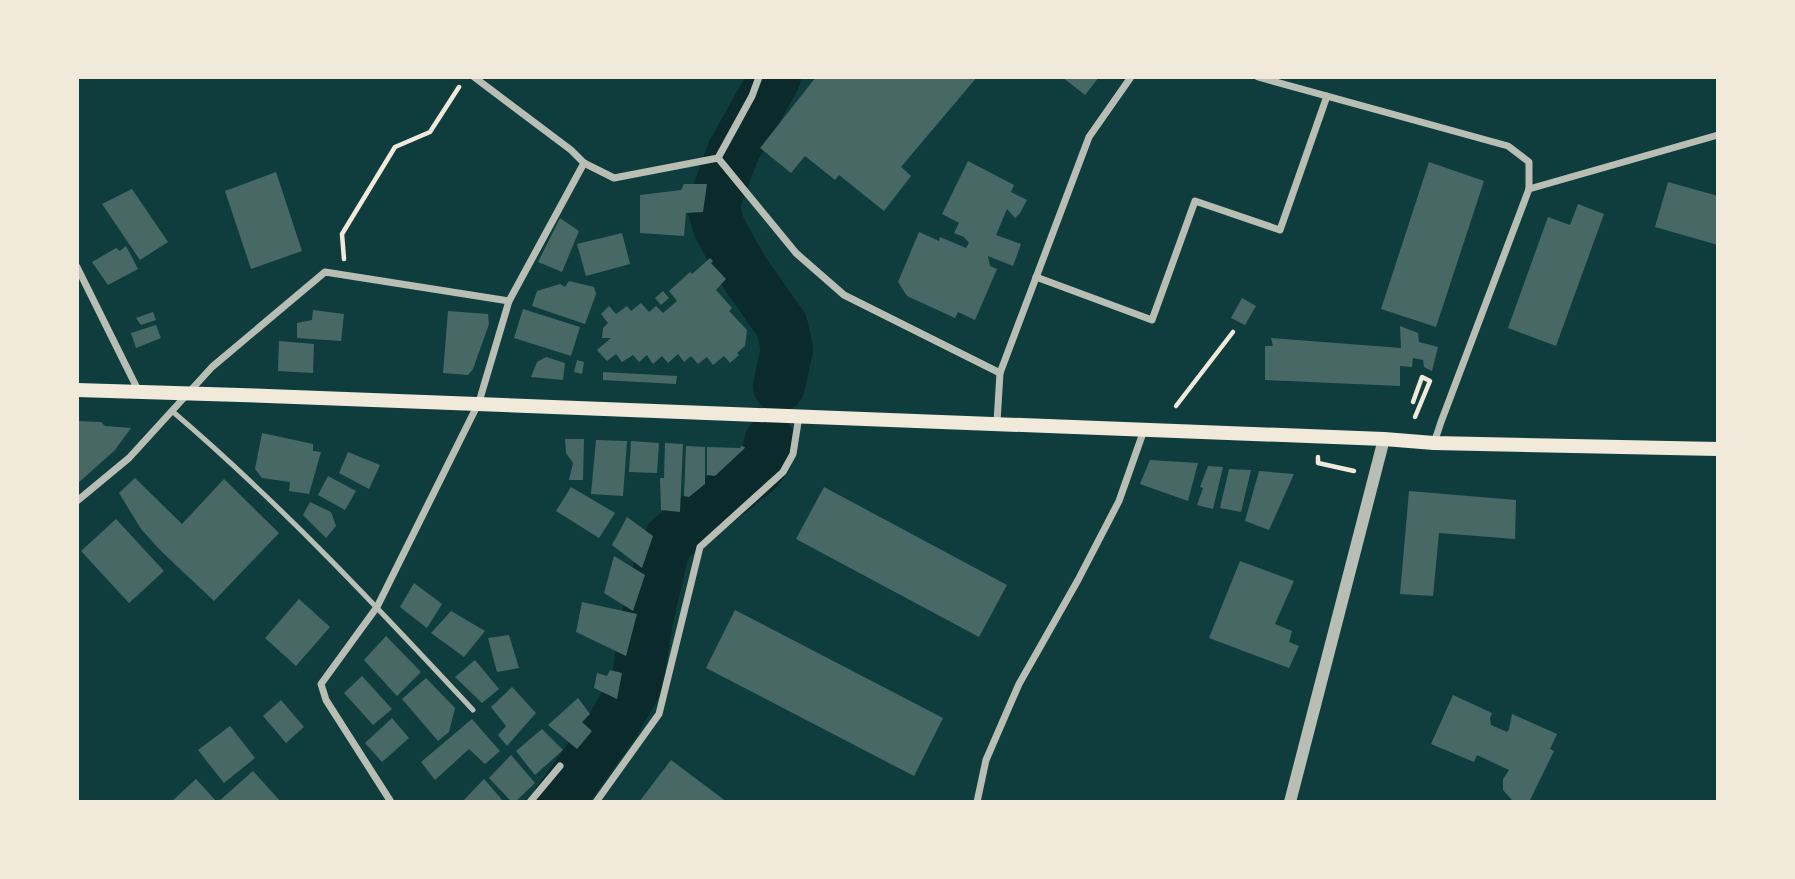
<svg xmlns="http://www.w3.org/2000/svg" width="1795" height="879" viewBox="0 0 1795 879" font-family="Signika,sans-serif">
  <rect width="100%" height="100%" fill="#0f3d3e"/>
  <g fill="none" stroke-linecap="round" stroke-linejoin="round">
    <!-- river -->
    <g stroke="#0a2a2b" stroke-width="52">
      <polyline points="775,77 733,152 713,206 719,227 742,269 782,326 787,349 779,386"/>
      <polyline points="558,802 613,725 637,683 647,620 663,551 670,539 756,471 767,457 770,442"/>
    </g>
  </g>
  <!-- building -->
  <g fill="#486865">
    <polygon points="816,77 977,77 901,167 911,176 884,211 839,175 835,180 805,156 791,173 760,148"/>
    <polygon points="1062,77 1099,77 1085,95"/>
    <polygon points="968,161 1014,185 1011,192 1027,200 1020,213 1015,218 1007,209 996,235 1021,244 1013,266 988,256 990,266 997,269 975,320 958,312 955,318 907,296 898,282 919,232 939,241 940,237 966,248 969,243 964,237 954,233 959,223 942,214"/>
    <polygon points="1429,162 1484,181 1436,327 1381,309"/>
    <polygon points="276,172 302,251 251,269 225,191"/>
    <polygon points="1668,182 1718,196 1718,245 1655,227"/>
    <polygon points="684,184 707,184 703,212 686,213 684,236 640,233 640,195 681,190"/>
    <polygon points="132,189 168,242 140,260 102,204"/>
    <polygon points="1578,204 1604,214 1556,346 1508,328 1548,217 1570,225"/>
    <polygon points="560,218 579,231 562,272 538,262"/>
    <polygon points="622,233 630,264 586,276 577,244"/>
    <polygon points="126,246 138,269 108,285 92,262 116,248 120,251"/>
    <polygon points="710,258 713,261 711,263 726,279 716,290 732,308 729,311 747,330 745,346 737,353 739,355 730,363 724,356 713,365 707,357 698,364 691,356 684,362 678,354 668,363 662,356 653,364 647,355 639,362 633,355 622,362 616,354 607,361 597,350 611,338 602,338 603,328 608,323 601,314 609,306 616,314 627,306 631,311 641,303 649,312 656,306 663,313 677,301 669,291 690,272 692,274"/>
    <polygon points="569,281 594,287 596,294 585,324 532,306 537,291 560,284 565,287"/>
    <polygon points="663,291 669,298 661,305 655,298"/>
    <polygon points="1242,298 1256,306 1245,325 1231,318"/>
    <polygon points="523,309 580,327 571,356 514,338"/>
    <polygon points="313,310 344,314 341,341 297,338 297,323 312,320"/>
    <polygon points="448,311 488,314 489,324 473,369 468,375 443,373"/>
    <polygon points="153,312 156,320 141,325 136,318"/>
    <polygon points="156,325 161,338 136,348 131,333"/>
    <polygon points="1400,326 1418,333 1419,342 1438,347 1432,371 1424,367 1423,360 1413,358 1412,367 1400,366 1400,386 1265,380 1265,346 1273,346 1271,338 1401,348"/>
    <polygon points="279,341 314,344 313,373 278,371"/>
    <polygon points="546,357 565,363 563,380 531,377 537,362"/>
    <polygon points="577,360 584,362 582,374 574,372"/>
    <polygon points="603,372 677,376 676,384 603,380"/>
    <polygon points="77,421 101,422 105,426 131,428 115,450 77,484"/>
    <polygon points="262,433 313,444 313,451 321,452 309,494 289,491 290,482 262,478 255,469"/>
    <polygon points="565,439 584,439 583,480 569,480 573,463 566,453"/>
    <polygon points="596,440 627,441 623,496 591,494"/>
    <polygon points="631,441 659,443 657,473 629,472"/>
    <polygon points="665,443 683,444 680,512 661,510 660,478 664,478"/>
    <polygon points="686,446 705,447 705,484 689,497 684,496"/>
    <polygon points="741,446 745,447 744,449 715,476 707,475 707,447 740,448"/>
    <polygon points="348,452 380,465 369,489 339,473"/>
    <polygon points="1150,460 1198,463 1188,501 1140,484"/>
    <polygon points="1208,466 1223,467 1213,509 1197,505 1203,488 1200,487"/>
    <polygon points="1229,469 1251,470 1241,512 1220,508"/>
    <polygon points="1259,471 1294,474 1269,530 1245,521"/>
    <polygon points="328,476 356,491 345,510 318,495"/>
    <polygon points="135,478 182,524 224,479 279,533 214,601 161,551 141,529 119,493"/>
    <polygon points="571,487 615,513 599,538 556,511"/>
    <polygon points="824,487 1007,585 979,637 796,539"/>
    <polygon points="1409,491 1516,500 1515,539 1439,533 1433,596 1400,594"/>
    <polygon points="310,502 331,512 336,526 326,538 303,515"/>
    <polygon points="627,517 653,536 642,568 612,545"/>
    <polygon points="116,519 164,571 129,603 81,551"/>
    <polygon points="614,556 645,575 633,611 604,593"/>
    <polygon points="1240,561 1294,581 1275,624 1292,631 1289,642 1299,646 1289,668 1209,638"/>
    <polygon points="414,583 442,604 427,628 400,607"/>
    <polygon points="299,599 330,627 296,666 265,638"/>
    <polygon points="582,602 637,614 626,656 576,632"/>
    <polygon points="735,610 943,718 914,776 706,668"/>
    <polygon points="451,611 485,631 464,657 431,633"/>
    <polygon points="509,635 519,668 497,672 488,638"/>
    <polygon points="386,636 421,672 397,696 364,660"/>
    <polygon points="475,660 499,689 482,703 455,677"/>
    <polygon points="610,670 622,673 617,699 594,688 597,673 607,676"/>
    <polygon points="362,676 392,709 373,725 344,693"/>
    <polygon points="426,678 455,708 449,732 438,741 402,699"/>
    <polygon points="512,687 536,713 507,746 498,735 506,726 491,707"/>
    <polygon points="1453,695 1492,713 1490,718 1491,725 1507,732 1509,729 1512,714 1557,734 1550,749 1554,751 1530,800 1524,802 1512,800 1503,790 1503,779 1509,770 1477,755 1474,762 1431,744"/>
    <polygon points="578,698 590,714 582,722 592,731 577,749 548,725"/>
    <polygon points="281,700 304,727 286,743 263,716"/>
    <polygon points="392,718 409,738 382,762 365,743"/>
    <polygon points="472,719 500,751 485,764 469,749 435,780 421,762"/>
    <polygon points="230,726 255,758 224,783 198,750"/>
    <polygon points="542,729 563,750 535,775 516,751"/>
    <polygon points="511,755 535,783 515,802 512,802 489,778"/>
    <polygon points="671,760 727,802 639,802"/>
    <polygon points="253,771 281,802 218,802"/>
    <polygon points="196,779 217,802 171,802"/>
    <polygon points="484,779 504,802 466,802 464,800"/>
  </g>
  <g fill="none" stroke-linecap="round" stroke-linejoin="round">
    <!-- path -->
    <g stroke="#f1e9da" stroke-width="4.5">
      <polyline points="344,259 342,234 395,147 430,132 459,87"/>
      <polyline points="1413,402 1422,377 1430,381 1415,417"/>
      <polyline points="1176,406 1233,332"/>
      <polyline points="1318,457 1318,463 1354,471"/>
    </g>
    <!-- service -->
    <path stroke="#b8beb3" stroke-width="5" d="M172 411C280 503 377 607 473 710"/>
    <!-- minor -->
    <g stroke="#b8beb3" stroke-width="7">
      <polyline points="1258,77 1508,146 1529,162 1529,189 1441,422 1434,443"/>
      <polyline points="718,158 752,96 759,77"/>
      <polyline points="584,163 614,178 718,158 796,253 844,295 1000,373"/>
      <polyline points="1529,189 1718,135"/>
      <polyline points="77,267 139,392"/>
      <polyline points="1036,277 1152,320 1195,201 1280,230 1327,96"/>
      <polyline points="997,422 1000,373 1089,137 1131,77"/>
      <polyline points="77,501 129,458 212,367 325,272 509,301"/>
      <polyline points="391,802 326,700 321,684 377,607 479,402 509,301 584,163 571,150 474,77"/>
      <polyline points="530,802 560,766"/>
      <polyline points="596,802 659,714 700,547 783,472 793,454 799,416"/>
      <polyline points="977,802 986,760 1019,684 1078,580 1119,501 1144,430"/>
    </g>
    <!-- tertiary -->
    <polyline stroke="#b8beb3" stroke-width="12" points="1290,802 1384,439"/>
    <!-- secondary -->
    <path stroke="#f1e9da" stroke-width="14" d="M77 390C513 403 949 421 1384 439L1434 443 1718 449"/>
  </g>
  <!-- border -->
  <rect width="1795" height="879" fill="none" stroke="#f1e9da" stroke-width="158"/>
</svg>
